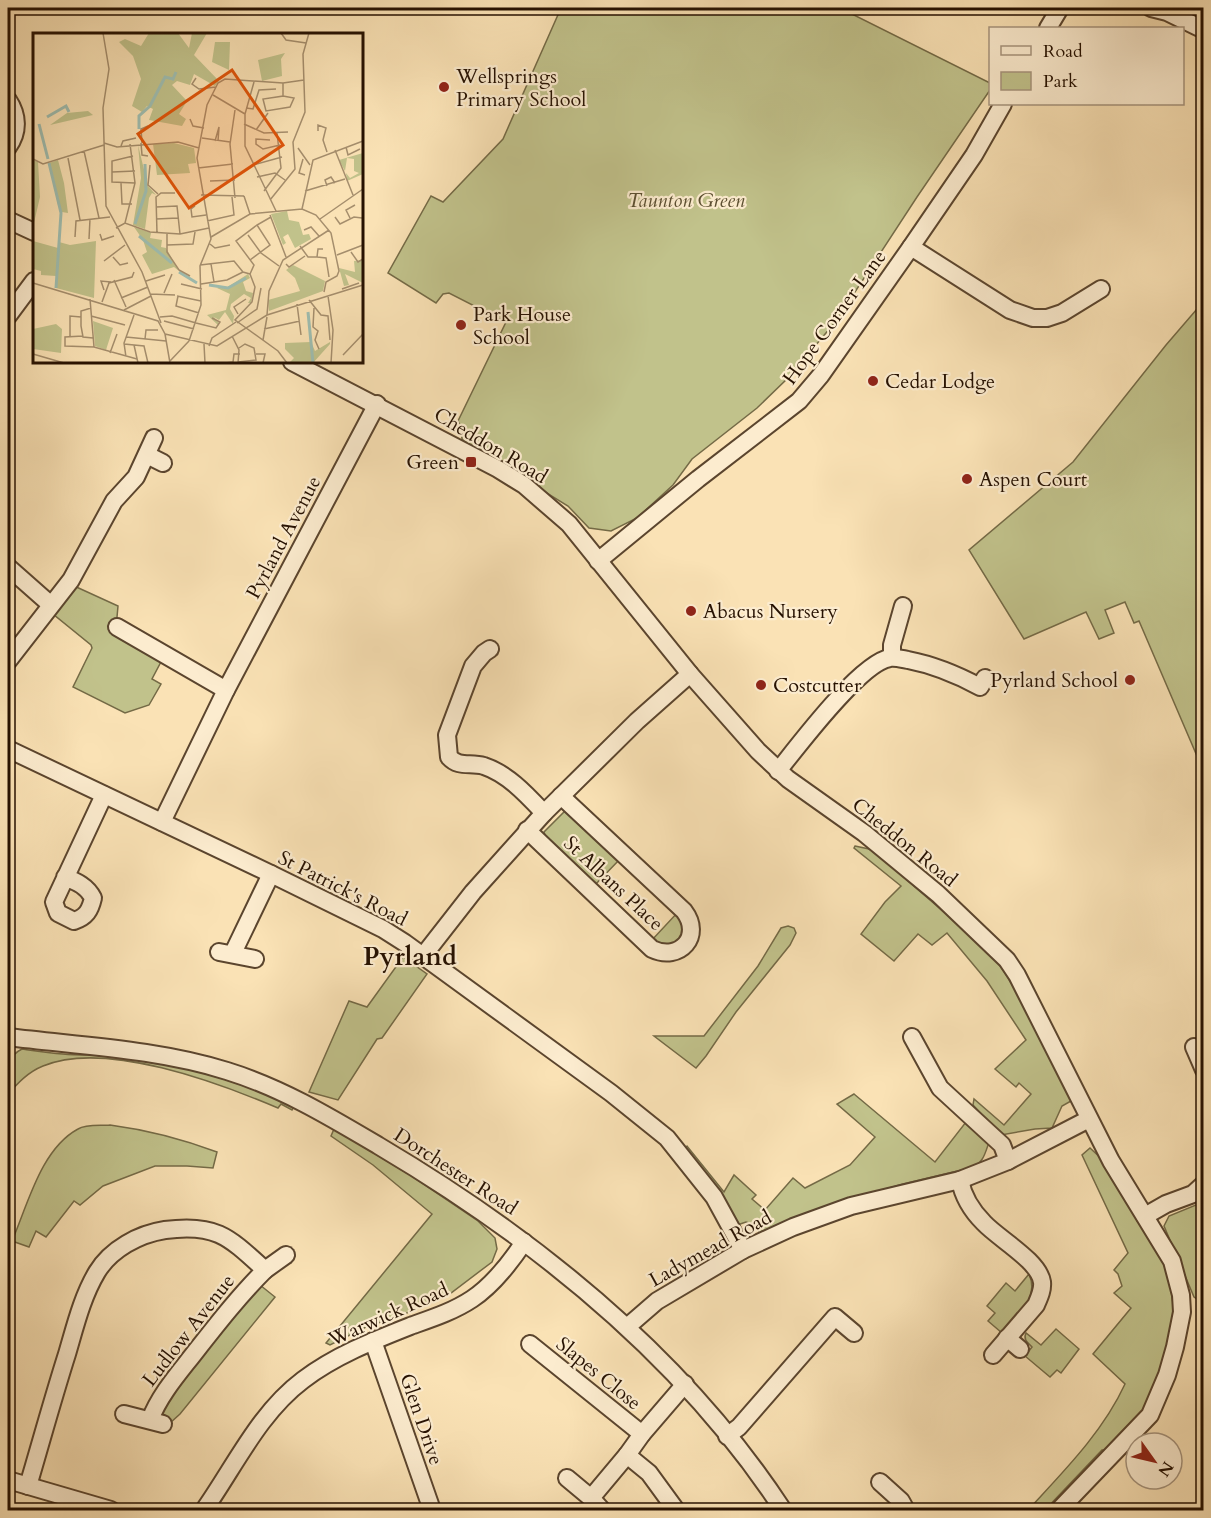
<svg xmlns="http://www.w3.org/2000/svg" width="1211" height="1518" viewBox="0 0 1211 1518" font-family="Cardo,serif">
  <rect width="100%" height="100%" fill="#fae2b5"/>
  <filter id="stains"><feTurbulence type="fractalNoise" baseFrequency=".00333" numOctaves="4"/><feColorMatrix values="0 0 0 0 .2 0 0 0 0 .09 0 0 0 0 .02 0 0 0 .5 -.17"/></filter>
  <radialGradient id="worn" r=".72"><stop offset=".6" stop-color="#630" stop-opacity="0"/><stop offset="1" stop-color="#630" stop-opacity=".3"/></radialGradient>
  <!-- green -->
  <g fill="#c1c28b" stroke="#746a46" stroke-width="1.5">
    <polygon points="561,8 840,8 990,83 990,90 917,197 836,321 789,377 757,408 692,459 673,485 637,518 611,531 589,528 568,506 475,449 462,439 461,427 458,421 506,322 449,293 443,294 436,303 388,273 431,196 443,202 503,139"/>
    <polygon points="1178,8 1203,8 1203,20"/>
    <polygon points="1203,302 1203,770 1139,621 1134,623 1125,602 1105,610 1114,633 1099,639 1086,612 1024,639 969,550 1073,462 1166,345"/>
    <polygon points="72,585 118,606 116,628 163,658 152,679 161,684 149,705 125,713 73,687 92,648 91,645 53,614"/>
    <polygon points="565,811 571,814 620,859 593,887 547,841 544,832"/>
    <path d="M855 846 869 849 878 855 990 952C1024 997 1046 1047 1071 1097V1101L1062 1106 1052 1128 1035 1129 1001 1135 973 1105 974 1099 1004 1125 1031 1094 1019 1083 1016 1087 995 1069 1026 1040 987 981 947 933 932 945 918 934 894 961 861 934 885 902 901 886 854 848Z"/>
    <polygon points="678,912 683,917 684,935 673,946 651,941"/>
    <polygon points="788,926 794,928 796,933 790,945 736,1012 706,1056 696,1068 654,1036 704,1036 758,966 781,928"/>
    <polygon points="403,957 427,974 382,1038 377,1039 338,1100 309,1092 349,1001 367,1007"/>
    <path d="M22 1049C36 1051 49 1053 63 1054 83 1056 103 1054 123 1057 182 1065 240 1081 294 1106L292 1110 281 1104 278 1108C219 1083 105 1040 43 1066 28 1072 18 1083 8 1094 8 1076 3 1058 22 1049Z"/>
    <path d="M854 1094 935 1162 966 1122 989 1142C985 1154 983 1164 970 1168L903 1184 840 1202 760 1234 756 1225 746 1222 737 1225 683 1150 687 1146 724 1192 734 1175 756 1195 752 1199 765 1210 793 1178 805 1188 850 1165 875 1137 837 1104Z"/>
    <path d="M110 1125C148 1130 182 1139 217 1152L213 1168 187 1166H155L103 1186 80 1205 74 1201 46 1237 36 1231 29 1247 12 1241C28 1204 41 1149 78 1129 86 1124 101 1126 110 1125Z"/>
    <polygon points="334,1129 407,1173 478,1221 495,1238 497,1249 492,1262 451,1293 400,1316 366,1327 330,1345 326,1343 432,1214 373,1165 331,1136"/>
    <path d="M1090 1148 1104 1161 1162 1256 1169 1275 1174 1311 1170 1342 1151 1398 1141 1413 1108 1450H1102L1045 1510H1028C1063 1472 1103 1432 1125 1384L1093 1354 1131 1308 1114 1293 1122 1286 1118 1274 1114 1270 1128 1253 1082 1155Z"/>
    <polygon points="1203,1202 1203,1303 1194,1297 1164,1226 1169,1216"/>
    <path d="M1029 1274C1040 1299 1017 1315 1002 1333L988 1321 995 1313 987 1306 1006 1283 1015 1291Z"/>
    <polygon points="260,1285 275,1297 180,1414 170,1423 159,1414 159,1408"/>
    <path d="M1056 1329 1079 1349 1061 1373 1057 1370 1050 1377 1025 1356 1032 1347C1027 1342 1023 1339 1026 1333L1041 1345Z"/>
  </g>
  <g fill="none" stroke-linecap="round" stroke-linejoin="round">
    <!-- stream -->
    <polyline stroke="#6e786a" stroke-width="4.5" points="1193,8 1204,14"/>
    <!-- minor casing -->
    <g stroke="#5b452e" stroke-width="20">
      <g id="minor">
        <polyline points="1151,8 1167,12 1204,30"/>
        <polyline points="1048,28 1060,8"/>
        <path d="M8 100C18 115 19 132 8 147"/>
        <polyline points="8,220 34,232"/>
        <polyline points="911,247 1010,310 1033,318 1047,318 1062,313 1101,289"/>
        <polyline points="8,316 34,281"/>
        <polyline points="292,362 498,469 524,485 569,524 690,674 758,751 788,779 864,833 938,894 1007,960 1017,975 1111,1161 1172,1261 1181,1295 1182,1312 1175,1347 1167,1375 1150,1415 1059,1510"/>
        <polyline points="147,455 163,463"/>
        <polyline points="598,561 698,479 799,401 821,375 911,247 974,155 1003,104"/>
        <polyline points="8,567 51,605"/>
        <polyline points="117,627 226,690"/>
        <path d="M490 649 484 653 473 666 447 735 449 757C459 768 470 762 484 766 508 774 527 795 544 813"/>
        <polyline points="892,657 892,645 903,606"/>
        <polyline points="8,661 71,580 114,501 136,477 154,438"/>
        <polyline points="8,749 271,874 383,929 405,943 611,1093 667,1138 714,1197 743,1250"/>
        <path d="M778 771C798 746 861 662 890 658 895 657 902 659 908 660 934 665 956 674 980 687L985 678"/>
        <polyline points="162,822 226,690 377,404"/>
        <path d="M527 830 652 949C680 962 703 936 684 911L561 796"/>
        <path d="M65 877C77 882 87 886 93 898 90 911 86 917 74 921L58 913 54 902 104 795"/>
        <polyline points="219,952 255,959"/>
        <polyline points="233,953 271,874"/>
        <polyline points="423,956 473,892 544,813 637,721 690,674"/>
        <path d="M8 1037C80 1046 157 1049 227 1071 282 1088 330 1117 379 1146 536 1239 683 1357 783 1510"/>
        <polyline points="912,1037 940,1088 1002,1145 1008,1161"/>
        <polyline points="1194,1047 1204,1070"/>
        <path d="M960 1180C963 1197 972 1211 984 1223 999 1239 1039 1261 1042 1282 1043 1290 1039 1298 1036 1305L993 1355"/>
        <polyline points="1145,1216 1166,1204 1193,1194 1204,1184"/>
        <polyline points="265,1270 286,1255"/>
        <polyline points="627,1327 657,1301 743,1250 793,1227 851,1206 960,1180 1008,1161 1089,1119"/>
        <polyline points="1007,1338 1020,1349"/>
        <polyline points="373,1341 432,1510"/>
        <polyline points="530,1344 642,1434"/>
        <polyline points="124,1414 163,1424"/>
        <polyline points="727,1436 739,1427 835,1317 854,1333"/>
        <polyline points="567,1478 591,1498 602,1510"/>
        <polyline points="8,1480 111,1510"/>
        <polyline points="880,1482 901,1501 906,1510"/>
        <path d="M28 1486C41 1442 53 1398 67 1354 75 1327 82 1297 97 1272 111 1249 139 1234 165 1230 216 1223 229 1237 265 1270 240 1295 218 1323 196 1351 179 1373 160 1394 150 1420"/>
        <polyline points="591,1498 627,1455"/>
        <path d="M204 1510C235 1466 259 1413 303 1380 336 1355 375 1340 413 1325 433 1318 454 1311 472 1299 493 1285 510 1263 524 1242"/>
        <polyline points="676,1510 649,1473 627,1455 642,1434 685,1384"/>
      </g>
    </g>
    <!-- minor -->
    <use href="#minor" stroke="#fceccf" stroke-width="16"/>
  </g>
  <!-- markers -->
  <g fill="#8f2418" stroke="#fceccf" stroke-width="2">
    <circle cx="444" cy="87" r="6"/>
    <circle cx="461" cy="325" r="6"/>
    <circle cx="873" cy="381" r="6"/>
    <rect x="465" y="456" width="12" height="12" rx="3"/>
    <circle cx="967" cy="479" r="6"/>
    <circle cx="691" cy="611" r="6"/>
    <circle cx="1130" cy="680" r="6"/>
    <circle cx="761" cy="685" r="6"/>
  </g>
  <g text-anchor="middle" stroke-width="4.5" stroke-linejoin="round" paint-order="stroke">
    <!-- poi labels -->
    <g font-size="20" fill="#261101" stroke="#fceccf" text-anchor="start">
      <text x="456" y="83">Wellsprings<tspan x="456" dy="23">Primary School</tspan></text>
      <text x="473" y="321">Park House<tspan x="473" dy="23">School</tspan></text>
      <text x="885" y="388">Cedar Lodge</text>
      <text x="459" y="469" text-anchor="end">Green</text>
      <text x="979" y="486">Aspen Court</text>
      <text x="703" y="618">Abacus Nursery</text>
      <text x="1118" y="687" text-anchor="end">Pyrland School</text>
      <text x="773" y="692">Costcutter</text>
    </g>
    <!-- park labels -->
    <g font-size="20" font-style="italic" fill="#5c4f31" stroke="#fceccf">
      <text x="686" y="207">Taunton Green</text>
    </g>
    <!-- street labels -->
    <g font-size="20" fill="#261101" stroke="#fceccf">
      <text transform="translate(834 317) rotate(-54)" y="7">Hope Corner Lane</text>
      <text transform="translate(491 445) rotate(31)" y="7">Cheddon Road</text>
      <text transform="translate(283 537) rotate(-62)" y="7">Pyrland Avenue</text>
      <text transform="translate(905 842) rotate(39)" y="7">Cheddon Road</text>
      <text transform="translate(614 883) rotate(43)" y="7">St Albans Place</text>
      <text transform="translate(343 888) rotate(27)" y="7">St Patrick's Road</text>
      <text transform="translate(456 1171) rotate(33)" y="7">Dorchester Road</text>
      <text transform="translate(710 1248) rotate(-29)" y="7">Ladymead Road</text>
      <text transform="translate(388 1314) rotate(-24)" y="7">Warwick Road</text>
      <text transform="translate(188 1330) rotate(-52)" y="7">Ludlow Avenue</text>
      <text transform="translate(599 1373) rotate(39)" y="7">Slapes Close</text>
      <text transform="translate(422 1419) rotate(71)" y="7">Glen Drive</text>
    </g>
    <!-- district labels -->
    <g font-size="26" font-weight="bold" fill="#261101" stroke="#fceccf">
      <text x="410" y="965">Pyrland</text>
    </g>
  </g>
  <!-- overview -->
  <g transform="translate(33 33)">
    <rect width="330" height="330" fill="#fae2b5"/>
    <path d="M116 0H145L156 15 159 0H174L161 22 186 48 182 53 161 41 157 52 144 48 139 52 154 68 146 81 153 86 149 93 116 87 120 76 114 73 109 79 99 73 108 46 100 23 86 9 92 6 108 13ZM182 9H197L196 37 179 29ZM252 20 248 26 249 43 229 48 225 27ZM55 78 60 82 17 92 34 80ZM141 110 161 115 163 130 155 131 157 140 124 142 120 111ZM105 112 115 153 123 162 119 160 116 165 112 196 100 192 108 145ZM330 120V141L314 148 313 140 317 145 326 140 321 138V126L314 125 312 138 306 127ZM0 127 5 129 7 164 0 194ZM25 127 31 150 35 180 29 179 25 172 16 130ZM254 178 256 187 266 189 270 202 276 201 278 206 262 215 255 201 250 204 253 210 250 212 238 181ZM101 194 118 200 117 205 129 207 128 214 133 215 146 238 141 234 119 241 109 222 114 219 110 207ZM0 208 25 215 26 209 37 212 63 208 61 265 23 255V243L8 242V238L0 236ZM330 227V250L312 241 316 252 311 253 306 235 322 239 321 228ZM260 232 292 248 290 258 236 278 235 267 267 258 262 245 253 237ZM215 241 217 245 210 249 213 258 220 260 218 270H215L218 265 211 261 198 271 197 276 201 283 200 291 192 279 186 287 181 284 186 290V292L180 294 185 292 174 282 193 277 197 261 184 255H193ZM60 288 80 295 73 317 62 313ZM23 291 29 296 28 320 0 316V296ZM278 309 282 318 297 309V311L280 330H256L261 325 252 316V310Z" fill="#c1c28b"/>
    <path fill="none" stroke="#9ebdb0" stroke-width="3" d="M14 84 33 73 36 79M6 91 15 126M106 96V83L117 73 132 44 140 46 143 39M16 130 28 180 23 255M102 191 113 158 112 131M106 203 139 230M146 239 164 250M176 252 195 255 213 245M275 279 280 330"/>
    <path fill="none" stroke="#a58e6d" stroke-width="1.5" d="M70 0 76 36 70 75 73 173 109 239 128 290M248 0 253 7 273 10M163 45 159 51 166 56 183 54M221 49 212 81V113L243 178M250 50V63L230 66 233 78 257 74 261 65 250 63M180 62 212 81M213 75 220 76 226 57 243 56M202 77 197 111 202 165M157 86 160 93 171 95M211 91 231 100 255 99M223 97 235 80M285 98V92L293 95 290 107 294 119M169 105 197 109M237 107 223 106V111L230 116 247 112M182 108 186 94 185 108M71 110 84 114 145 109 166 115M108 110 109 122 115 123M109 110 108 96 115 93M88 113 90 108 103 105M313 114 315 122 327 116M265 115 277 132M302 117 320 162M51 118 66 185M100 123 79 128V149L102 150M35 125 47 187M0 126 10 131 71 112M270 126 266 140 272 142M117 132 115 152 125 161M220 132 249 124M165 135 200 131M79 139 102 138M224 144 242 140 252 147M177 148 202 147M88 150 89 171H99M294 153 292 147 298 144 302 150M231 158 248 135 244 100M272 158 312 146M168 162 211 163M211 163 217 181M237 167 262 136 260 109 272 79 270 21 276 0M162 173 158 176 159 184 173 182M123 174 144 173 147 201M269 176 280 127 330 108M237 182 253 224M302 184 307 191 321 184 329 185M317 185 313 177 322 172M123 186 145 185M287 186 330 156M174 188 201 182 199 164M92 190 102 150 97 111M83 195 92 190 117 199 147 201 176 195M271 197 278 194 286 203M124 200 123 164 128 160H142M67 201 69 207 81 203M134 201V219L146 237 157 243M215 202 228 220 246 233M42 204 43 188 77 184M178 204 217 181 269 176 283 182 298 200 306 238 304 243 293 249 291 259M56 206 57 186M177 211 182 215 197 212M134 212 160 211 162 199M267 213 275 224H284L285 216H290M318 219 325 229 330 226M304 222 330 212M80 224 87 232 95 230M284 224 293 225 296 244M217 227 237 212 224 192 238 184M71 228 92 212M178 231 181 249M253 231 256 234 272 223M167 232 201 228 210 239 217 241M217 241 222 254 219 269 202 287 245 318 254 330M217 241 221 232 203 208 224 192M81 247 93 274M113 248 132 242M0 250 125 288 132 301 137 330M148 251 169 256M168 251 194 247 210 239M309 256 326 250M71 257 68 248 78 249M131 260 139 241M117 261 142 262M144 263 168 268M145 263 143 273 166 280M295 263 300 297 298 330M88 265 115 254M57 266 61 314M276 267 288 282 295 283 297 307M69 269 76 250 99 244 101 239M264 271 268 302M58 275 48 278V293L50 304 60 305M281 275 280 294 285 298 282 307 286 316M91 277 118 263M205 281 201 274 213 266M234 282 236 258 250 227 296 197M58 283 92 292M127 284 139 283 163 290M131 288 161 296M163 290 183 295 187 289 179 285M204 290 224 276 228 255M231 296 267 288M132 301 184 313 234 282 330 252M37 303V283L48 284M50 303 32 304V313L61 314 104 326M199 303 206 317 205 330M93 304 133 308M112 306 113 297H125M230 307 234 284M156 308 168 272 167 233 178 206 164 125 174 72 185 50 192 46 250 50 271 47M91 311 111 313 115 330M171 311 172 330M101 312 105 330M176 313 179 305 203 289M77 320 84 301M0 321 31 330M223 321H232L230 330M310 322 330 301M93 324 91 310 101 282M137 328 156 308M205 329 223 327 221 315 212 311 206 315M192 330 200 329 201 321H207"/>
    <path fill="#de550b" fill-opacity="0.15" stroke="#de550b" stroke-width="3" d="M199 37 250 112 156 175 105 101Z"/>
    <rect width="330" height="330" fill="none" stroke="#261101" stroke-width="3"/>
  </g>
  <!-- margin -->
  <rect width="1211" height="1518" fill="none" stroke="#fae2b5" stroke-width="30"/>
  <rect x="9" y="9" width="1193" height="1500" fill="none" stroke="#261101" stroke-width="3"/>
  <rect x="15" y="15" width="1181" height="1488" fill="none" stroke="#261101" stroke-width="1.5"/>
  <!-- legend -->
  <rect x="989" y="27" width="195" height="78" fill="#fceccf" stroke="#a6947d" stroke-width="1.5"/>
  <rect x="1001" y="46" width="30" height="9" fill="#fceccf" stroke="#a6947d" stroke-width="1.5"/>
  <text x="1043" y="57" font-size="18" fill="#261101">Road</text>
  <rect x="1001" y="72" width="30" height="18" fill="#c1c28b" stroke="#a6947d" stroke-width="1.5"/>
  <text x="1043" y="87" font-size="18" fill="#261101">Park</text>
  <!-- north arrow -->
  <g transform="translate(1154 1461) rotate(124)"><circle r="28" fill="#fceccf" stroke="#a6947d" stroke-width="1.5"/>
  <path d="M0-4.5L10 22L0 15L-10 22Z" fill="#8f2418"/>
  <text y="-9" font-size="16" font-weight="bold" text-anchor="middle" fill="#261101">N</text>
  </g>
  <rect width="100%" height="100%" filter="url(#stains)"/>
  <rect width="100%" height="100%" fill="url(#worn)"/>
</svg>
